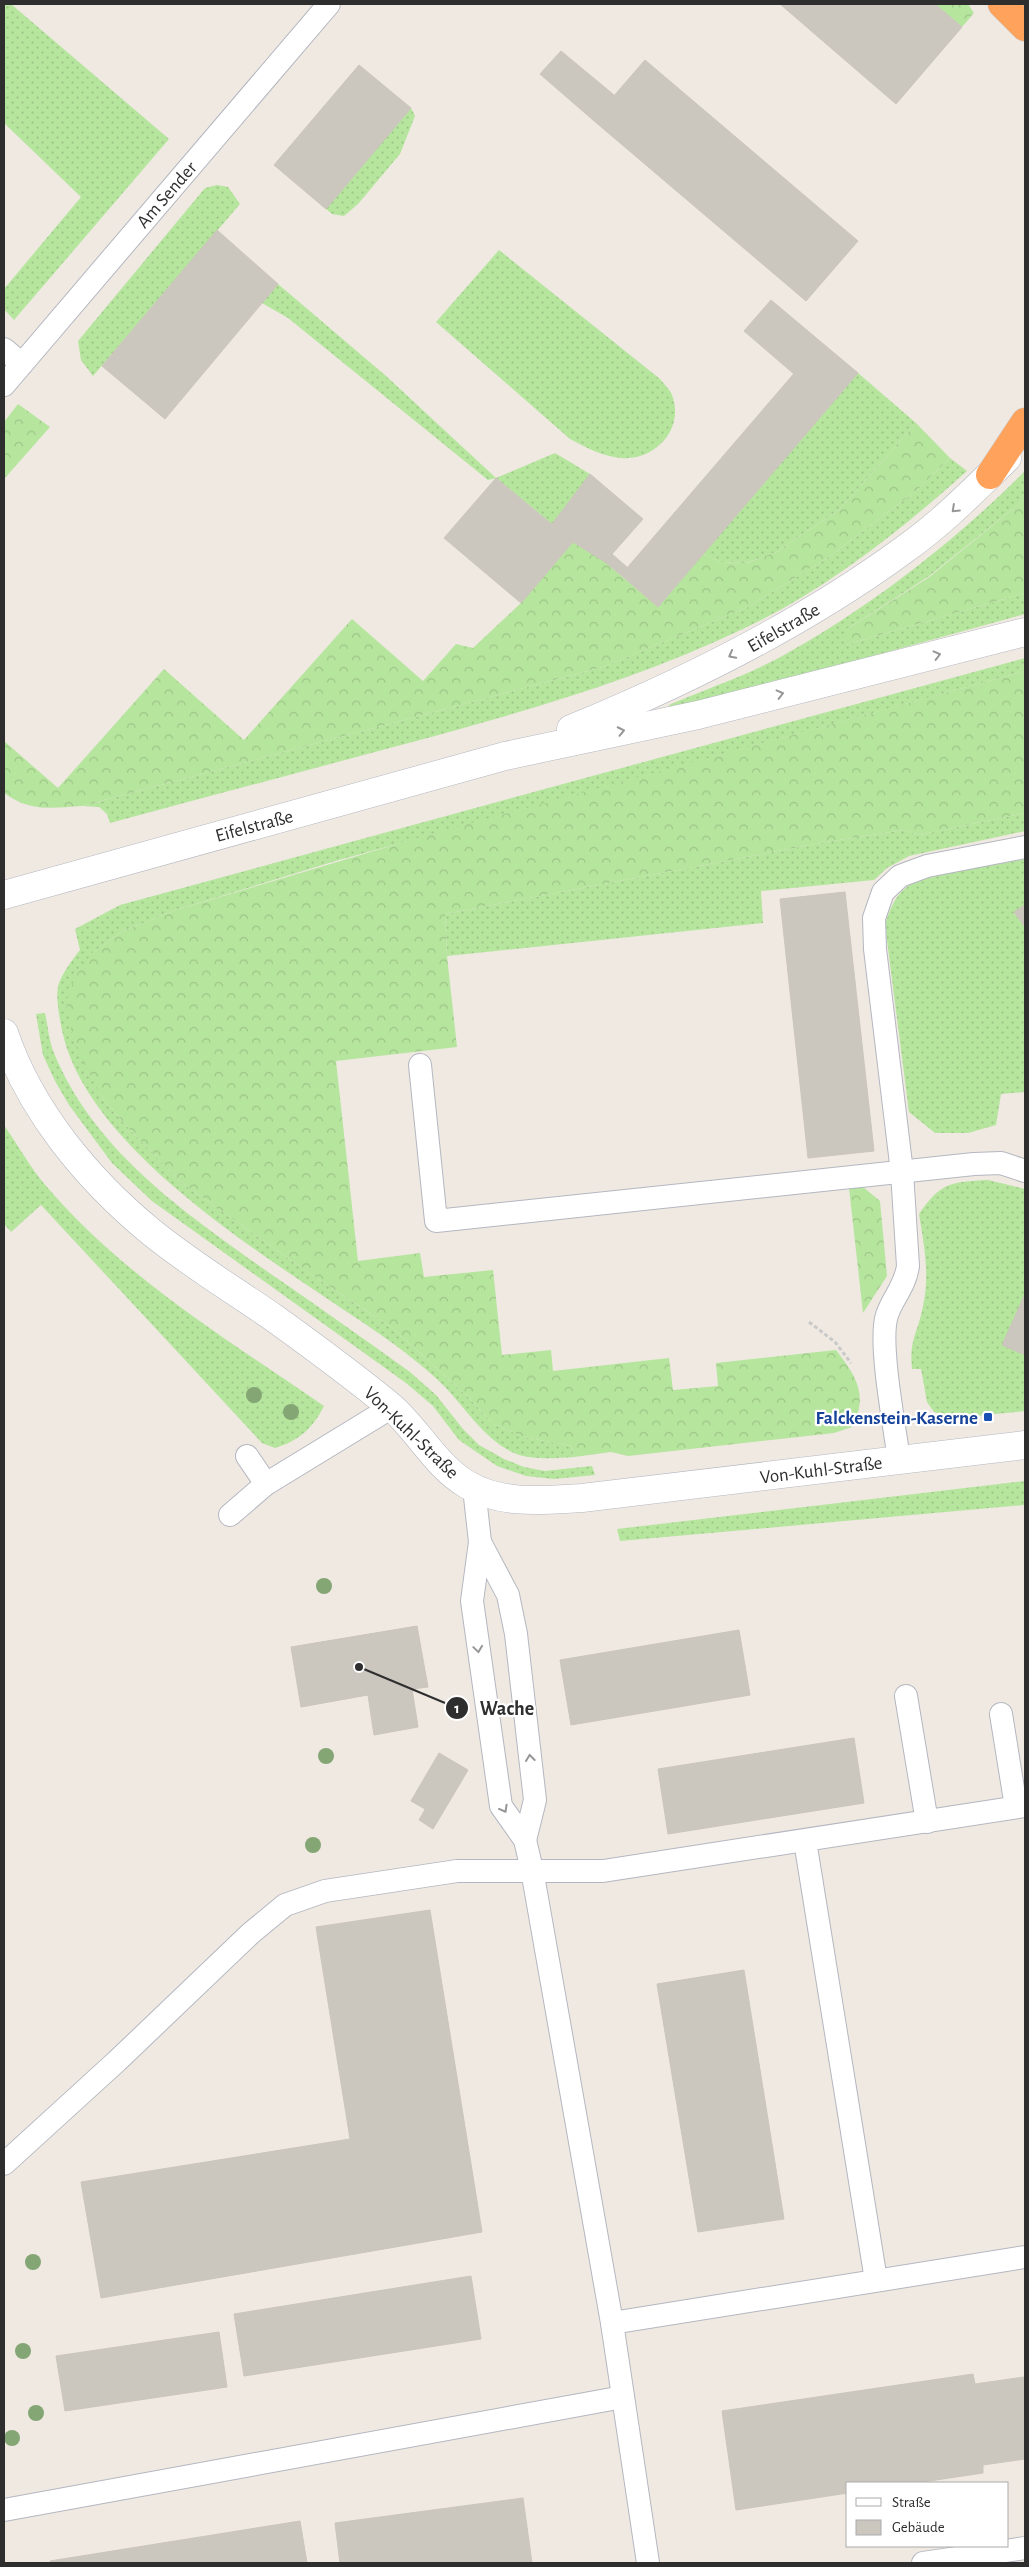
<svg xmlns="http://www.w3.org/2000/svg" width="1029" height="2567" viewBox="0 0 1029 2567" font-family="'Alegreya Sans',sans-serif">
  <defs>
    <pattern id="grass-dots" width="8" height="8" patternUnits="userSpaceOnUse" patternTransform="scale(1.25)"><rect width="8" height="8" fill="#b6e59e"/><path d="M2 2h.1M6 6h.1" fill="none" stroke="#9dc588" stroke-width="1.8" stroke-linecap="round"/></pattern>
    <pattern id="forest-crowns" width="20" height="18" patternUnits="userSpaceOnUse" patternTransform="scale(1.25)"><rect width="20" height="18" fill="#b6e59e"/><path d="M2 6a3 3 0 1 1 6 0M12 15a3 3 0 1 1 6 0" fill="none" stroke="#9dc588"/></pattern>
  </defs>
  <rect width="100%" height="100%" fill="#efe9e1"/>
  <!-- grass -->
  <g fill="url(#grass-dots)">
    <polygon points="4,4 11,4 169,139 14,320 4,309 4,289 81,197 4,123"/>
    <polygon points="411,108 415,116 400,154 358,204 344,216 332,214 326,209"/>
    <polygon points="217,185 228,187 240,204 93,376 81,360 78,341 205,188"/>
    <path d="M499 250 660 379C664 384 670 390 672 395 685 429 655 461 621 458 602 456 587 448 570 439L436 322Z"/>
    <polygon points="278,284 386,376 496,478 555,453 590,474 552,524 496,478 488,480 288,318 262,303"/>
    <polygon points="858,373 916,423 839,510 776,552 746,563 720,562 703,554"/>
    <path d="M950 458 967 471C900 531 827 589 745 628 635 681 519 713 401 745 304 771 207 797 110 823L107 814 99 807 82 806 603 667 748 607 830 556 916 491Z"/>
    <path d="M1025 471V499L928 577 847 629 845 645 1025 593V614L670 712 669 705C705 689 751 674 784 655 872 606 954 542 1025 471Z"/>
    <path d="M1025 658V671L339 860 176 910 123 931 91 954 72 1034 103 1099 132 1132 182 1183 312 1275 394 1329 471 1400 493 1424 524 1437 572 1446 574 1457C556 1458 536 1460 519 1455 488 1444 467 1410 445 1387 428 1370 410 1356 391 1342 290 1270 83 1155 61 1025 59 1014 55 994 59 983 64 971 72 960 80 950L75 929 120 905Z"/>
    <polygon points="1025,813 1025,831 909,856 887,868 874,880 761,891 763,923 447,956 445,914 826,842 904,830 919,835"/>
    <path d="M1025 859V905L1014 913 1025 927V1092L1001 1094 996 1125 968 1133H935L909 1112 885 925C889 911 895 895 908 886 922 875 1003 864 1025 859Z"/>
    <path d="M45 1013C48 1026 49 1041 54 1053 94 1151 185 1213 268 1272 316 1305 363 1338 410 1372L436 1395 463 1429 479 1445 504 1459 524 1467 545 1471 592 1466 595 1475 554 1479 526 1476 497 1466 459 1440 433 1406 406 1383 152 1201 112 1163 69 1105 55 1081 43 1055 36 1014Z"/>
    <path d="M4 1125C18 1145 31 1169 47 1187 124 1277 228 1340 324 1406 313 1428 299 1441 275 1448L262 1443 41 1205 11 1232 4 1224Z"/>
    <path d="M988 1180 1025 1189V1294L1003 1344 1025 1355V1411L956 1418 934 1412 927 1402 921 1369H912C909 1339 918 1333 923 1306 930 1274 924 1245 919 1214 941 1182 951 1182 988 1180Z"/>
    <polygon points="1025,1481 1025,1505 620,1541 617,1529"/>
  </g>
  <!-- forest -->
  <g fill="url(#forest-crowns)">
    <polygon points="935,4 968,4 974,13 962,27"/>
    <polygon points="18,404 50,427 4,479 4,422"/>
    <path d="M916 423 950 458 916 491 830 556 748 607 603 667 82 806C51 808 30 812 4 793V741L58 788 164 669 244 740 352 619 423 681 456 644 473 648 521 603 573 542 605 562 658 607 703 554 720 562 747 563 776 552 839 510Z"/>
    <polygon points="1025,499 1025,593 845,645 843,637 847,629 928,578"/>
    <path d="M1025 671V813L919 835 904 830 826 842 445 914 447 956 457 1047 336 1061 358 1261 420 1253 424 1277 493 1270 502 1355 551 1350 553 1371 669 1358 673 1390 718 1386 716 1363 836 1350C856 1376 869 1395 852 1427L834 1433 628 1456 611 1452 574 1457 572 1446 524 1437 493 1424 471 1400 394 1329 312 1275 182 1183 132 1132 103 1099 85 1065 72 1034 66 1002 75 977 91 954 123 931 176 910 424 836Z"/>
    <polygon points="863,1187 880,1201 887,1276 863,1313 849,1188"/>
  </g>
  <!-- building -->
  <g fill="#cbc7bf" stroke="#cbc5ba">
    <polygon points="780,4 935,4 962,27 896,104"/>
    <polygon points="561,51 614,95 593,120 540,74"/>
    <polygon points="645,60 858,241 806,301 593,120"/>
    <polygon points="359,65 411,108 326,209 274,165"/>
    <polygon points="217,230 278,284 165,419 102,366"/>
    <polygon points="771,300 821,342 794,374 744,331"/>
    <polygon points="821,342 858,373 658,607 621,575"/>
    <polygon points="590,474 643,519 605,562 573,542 552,524"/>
    <polygon points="496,478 573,542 521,603 444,538"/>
    <polygon points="612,554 628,568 621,575 605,562"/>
    <polygon points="845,892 874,1151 808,1158 780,899"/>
    <polygon points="1025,905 1025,927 1014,912"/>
    <polygon points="1025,1294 1025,1355 1002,1345"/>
    <polygon points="417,1626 428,1687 412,1689 418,1727 374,1735 368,1695 301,1707 291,1647"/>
    <polygon points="739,1630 750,1695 571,1725 560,1660"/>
    <polygon points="854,1738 864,1803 668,1834 658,1769"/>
    <polygon points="439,1753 468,1770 461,1782 446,1773 425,1809 411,1801"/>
    <polygon points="446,1773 461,1782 433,1829 419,1820"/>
    <polygon points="430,1910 482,2232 101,2298 81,2182 350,2139 316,1927"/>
    <polygon points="744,1970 784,2219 698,2232 657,1984"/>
    <polygon points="471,2276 481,2339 244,2376 234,2314"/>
    <polygon points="219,2332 227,2387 65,2411 56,2356"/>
    <polygon points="973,2374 975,2384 1024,2377 1025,2459 983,2465 983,2473 916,2483 848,2483 848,2493 736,2510 722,2411"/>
    <polygon points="523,2498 532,2563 340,2563 335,2523"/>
    <polygon points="300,2521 307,2563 51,2563 50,2561"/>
  </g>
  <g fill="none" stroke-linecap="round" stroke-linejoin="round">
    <!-- lane casing -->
    <g stroke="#b4b7c1" stroke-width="24">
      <g id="lane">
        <polyline points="4,349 22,364"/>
        <polyline points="4,385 329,4"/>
        <polyline points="420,1065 436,1221 974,1164 1001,1163 1025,1171"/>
        <polyline points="247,1456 266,1484 392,1407"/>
        <path d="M899 1460C895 1428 878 1342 887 1315 893 1297 905 1287 908 1266L902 1172 875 949 874 918 883 892 900 876 927 866 1025 847"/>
        <polyline points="474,1488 480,1542 472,1601 501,1806 525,1840 532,1870 612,2323 648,2563"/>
        <polyline points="230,1515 266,1484"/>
        <polyline points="480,1542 508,1595 516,1634 535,1800 525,1840"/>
        <polyline points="906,1696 927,1822"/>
        <polyline points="1001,1714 1016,1807"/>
        <polyline points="805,1841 876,2280"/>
        <polyline points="4,2164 117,2061 251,1933 285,1905 325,1891 457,1871 603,1871 1025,1806"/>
        <polyline points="612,2323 1025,2257"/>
        <polyline points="4,2510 623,2397"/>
        <polyline points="923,2563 1025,2548"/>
      </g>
    </g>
    <!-- street casing -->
    <g stroke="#b4b7c1" stroke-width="29">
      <path id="street" d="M4 1033C30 1110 87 1179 150 1231 189 1263 232 1289 274 1318 313 1346 352 1375 389 1405 417 1428 435 1466 468 1485 502 1505 544 1500 582 1498L1025 1445"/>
    </g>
    <!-- secondary casing -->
    <g stroke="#b4b7c1" stroke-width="29">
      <g id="secondary">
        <path d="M571 729C688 681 803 624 905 549 942 523 974 490 1007 458"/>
        <polyline points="4,895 505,756 698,715 1025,632"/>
      </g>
    </g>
    <!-- highway casing -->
    <g stroke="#c9c9c9" stroke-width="29">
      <g id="highway">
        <polyline points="1002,4 1025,27"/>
        <polyline points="990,475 1025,422"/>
      </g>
    </g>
    <!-- path -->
    <polyline stroke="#c9c9c9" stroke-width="3" stroke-dasharray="4 2.5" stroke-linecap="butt" points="809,1322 835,1342 851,1363"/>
    <!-- lane -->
    <use href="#lane" stroke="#fff" stroke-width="22"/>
    <!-- street -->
    <use href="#street" stroke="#fff" stroke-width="28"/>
    <!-- secondary -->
    <use href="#secondary" stroke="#fff" stroke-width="28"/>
    <!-- highway -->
    <use href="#highway" stroke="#ffa35c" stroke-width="28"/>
  </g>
  <!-- trees -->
  <g fill="#84a574">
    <circle cx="254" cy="1395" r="8"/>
    <circle cx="291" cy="1412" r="8"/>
    <circle cx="324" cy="1586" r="8"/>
    <circle cx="326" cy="1756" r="8"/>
    <circle cx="313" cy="1845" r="8"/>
    <circle cx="33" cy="2262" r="8"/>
    <circle cx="23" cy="2351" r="8"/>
    <circle cx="36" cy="2413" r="8"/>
    <circle cx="12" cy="2438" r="8"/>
  </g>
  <!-- one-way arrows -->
  <defs><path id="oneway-chevron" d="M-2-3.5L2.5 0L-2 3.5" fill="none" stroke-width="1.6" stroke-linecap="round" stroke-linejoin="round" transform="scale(1.25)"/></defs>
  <g stroke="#969696">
    <use href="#oneway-chevron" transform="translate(955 509) rotate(137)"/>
    <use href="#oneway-chevron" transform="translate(732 655) rotate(152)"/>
    <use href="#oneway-chevron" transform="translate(937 655) rotate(-14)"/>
    <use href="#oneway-chevron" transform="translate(780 694) rotate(-14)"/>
    <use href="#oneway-chevron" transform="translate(621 731) rotate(-12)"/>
    <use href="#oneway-chevron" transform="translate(478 1649) rotate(82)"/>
    <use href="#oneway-chevron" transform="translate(530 1758) rotate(-97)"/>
    <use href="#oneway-chevron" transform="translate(504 1809) rotate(61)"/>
  </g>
  <!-- markers -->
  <rect fill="#1a4fb4" stroke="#fff" stroke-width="2" x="983" y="1412" width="10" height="10" rx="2.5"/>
  <g text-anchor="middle" stroke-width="4.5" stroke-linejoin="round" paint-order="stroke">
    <!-- street labels -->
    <g font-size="19" fill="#2e2e2e" stroke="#fff">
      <text transform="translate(166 194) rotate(-49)" y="7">Am Sender</text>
      <text transform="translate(783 627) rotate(-30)" y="7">Eifelstraße</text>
      <text transform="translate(254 825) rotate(-15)" y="7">Eifelstraße</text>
      <text transform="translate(412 1432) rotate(44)" y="7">Von-Kuhl-Straße</text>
      <text transform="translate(821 1469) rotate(-7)" y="7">Von-Kuhl-Straße</text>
    </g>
    <!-- transit labels -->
    <g font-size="19" font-weight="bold" fill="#164399" stroke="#fff" text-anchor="end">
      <text x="978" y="1424">Falckenstein-Kaserne</text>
    </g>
  </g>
  <!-- callouts -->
  <path fill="none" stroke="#2e2e2e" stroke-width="2" d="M359 1667L457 1708"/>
  <g fill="#2e2e2e" stroke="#fff" stroke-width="2">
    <circle cx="359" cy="1667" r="5"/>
    <circle cx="457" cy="1708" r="12"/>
  </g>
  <g font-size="15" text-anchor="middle" font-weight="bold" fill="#fff">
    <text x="457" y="1713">1</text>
  </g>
  <g font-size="20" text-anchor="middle" font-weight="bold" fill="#2e2e2e" stroke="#fff" stroke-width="4.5" stroke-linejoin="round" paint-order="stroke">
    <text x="507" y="1715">Wache</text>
  </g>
  <!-- border -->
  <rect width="1029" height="2567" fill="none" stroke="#2e2e2e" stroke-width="10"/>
  <!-- legend -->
  <rect x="846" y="2482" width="162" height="65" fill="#ffffff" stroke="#ababab"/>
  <rect x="856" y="2498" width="25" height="8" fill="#ffffff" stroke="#ababab"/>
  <text x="892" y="2507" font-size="15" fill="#2e2e2e">Straße</text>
  <rect x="856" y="2520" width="25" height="15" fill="#cbc7bf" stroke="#ababab"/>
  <text x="892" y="2532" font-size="15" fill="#2e2e2e">Gebäude</text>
</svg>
